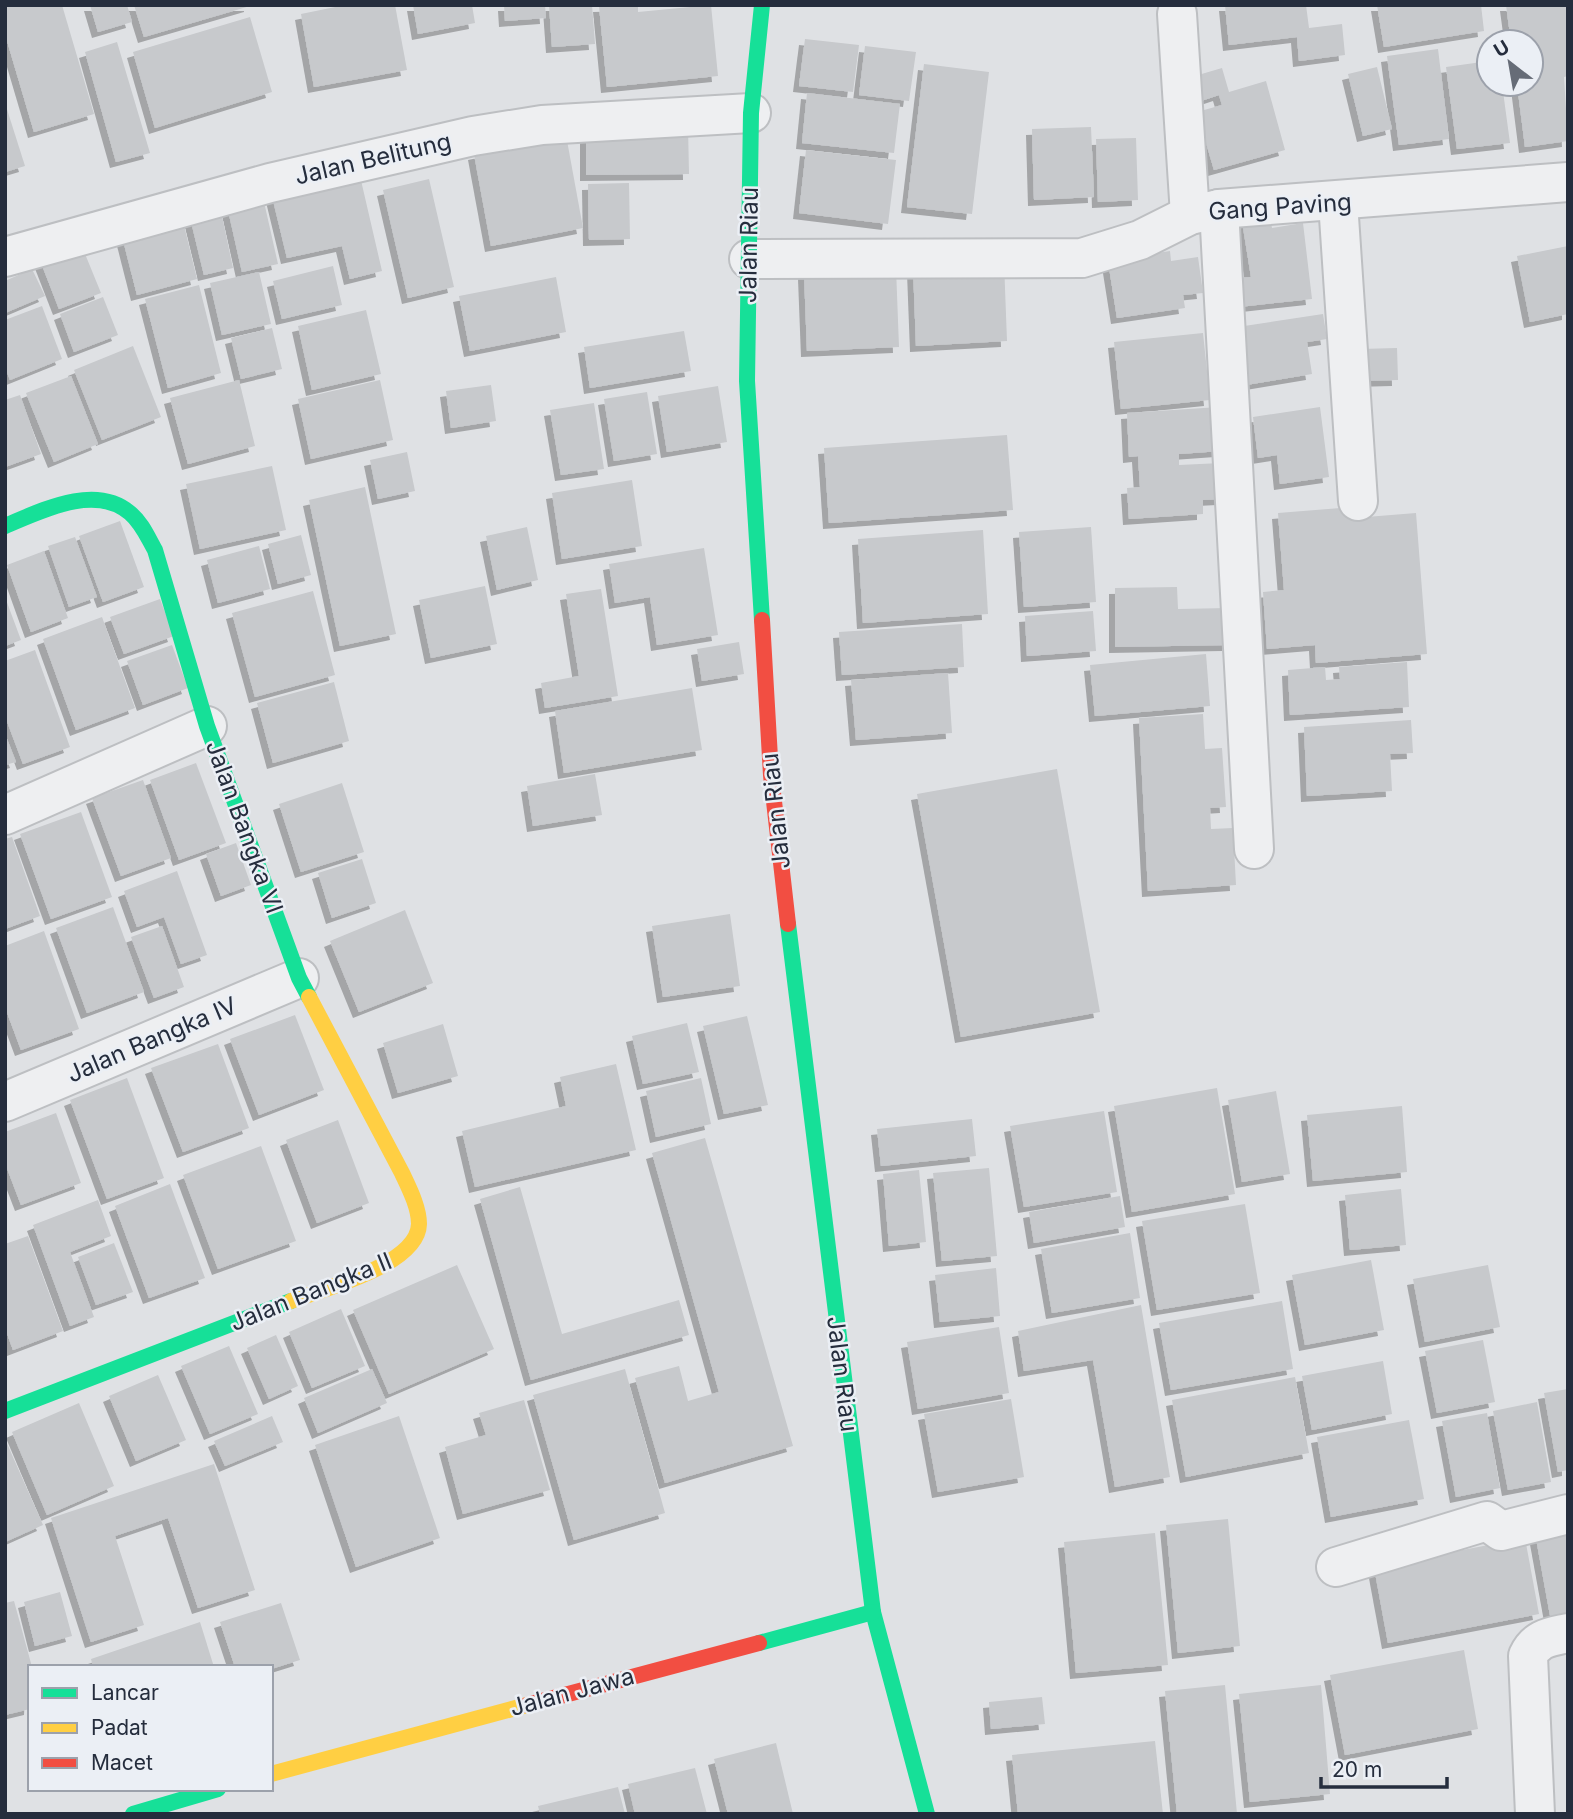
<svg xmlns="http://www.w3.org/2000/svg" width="1573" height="1819" viewBox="0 0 1573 1819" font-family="Inter,sans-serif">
  <defs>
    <filter id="shadow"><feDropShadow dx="-6" dy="6" stdDeviation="0" flood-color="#0004"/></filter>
  </defs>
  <rect width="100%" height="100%" fill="#dfe1e4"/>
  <!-- building -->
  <g fill="#c7c9cc" filter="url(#shadow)">
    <polygon points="5,5 62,5 94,114 34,132 5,34"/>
    <polygon points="90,5 127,5 132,22 98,32"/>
    <polygon points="134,5 250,5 250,6 144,37"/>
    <polygon points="345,5 395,5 407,70 314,87 301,14"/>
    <polygon points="413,5 472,5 475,23 418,34"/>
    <polygon points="504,5 545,5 546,18 505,21"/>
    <polygon points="549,5 592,5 595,44 552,47"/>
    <polygon points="638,5 638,12 711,5 718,76 607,87 599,6"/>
    <polygon points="1225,5 1306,5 1309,28 1342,24 1345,55 1299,61 1297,37 1229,45"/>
    <polygon points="1377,5 1481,5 1484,31 1384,47"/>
    <polygon points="1506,5 1568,5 1568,76 1564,77 1568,141 1525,147 1517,84 1531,84 1531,42 1511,42"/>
    <polygon points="250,17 272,92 155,128 133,52"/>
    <polygon points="805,39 859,45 853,92 799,86"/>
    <polygon points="117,42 150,153 116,162 85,52"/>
    <polygon points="865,46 916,52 909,101 859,95"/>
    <polygon points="1438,49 1449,139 1399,145 1387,56"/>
    <polygon points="1489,61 1489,84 1502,84 1510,143 1457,149 1446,67"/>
    <polygon points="924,64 989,72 972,214 907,207"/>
    <polygon points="1377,67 1392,129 1363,136 1348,74"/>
    <polygon points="1222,68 1229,92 1266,81 1285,150 1214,170 1197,112 1222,105 1219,95 1195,103 1188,78"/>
    <polygon points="807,93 900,104 894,153 802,143"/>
    <polygon points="5,103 25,166 5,172"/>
    <polygon points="688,126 689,174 586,175 586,127"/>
    <polygon points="1091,127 1094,197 1034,200 1032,129"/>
    <polygon points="566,135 583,228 491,246 474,154"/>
    <polygon points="1136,138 1138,200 1098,202 1096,139"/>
    <polygon points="806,150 896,160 888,224 799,213"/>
    <polygon points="360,176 382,271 350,279 342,246 287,258 272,196"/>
    <polygon points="429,179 454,287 408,298 383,190"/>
    <polygon points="629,183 630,239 589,240 588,184"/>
    <polygon points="262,193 278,264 242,272 226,201"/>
    <polygon points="219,202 233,268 204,275 188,209"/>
    <polygon points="1270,217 1272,228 1303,223 1312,299 1230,308 1227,279 1251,277 1242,221"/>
    <polygon points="183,221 197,279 137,295 122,236"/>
    <polygon points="81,244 101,293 59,309 40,260"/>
    <polygon points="1568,246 1568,314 1530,322 1517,256"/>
    <polygon points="1170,251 1171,261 1198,257 1203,293 1183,295 1185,308 1117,318 1108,261"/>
    <polygon points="1004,262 1007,341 916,346 913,267"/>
    <polygon points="333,266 342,305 282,319 273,281"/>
    <polygon points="896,268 899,347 807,351 804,273"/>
    <polygon points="32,269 45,296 5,313 5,281"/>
    <polygon points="259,272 271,324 222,335 210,283"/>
    <polygon points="556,277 566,332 470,351 459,296"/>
    <polygon points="199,285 221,373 168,388 145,299"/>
    <polygon points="103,297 118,335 74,352 60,314"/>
    <polygon points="42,306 62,359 10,380 5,367 5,320"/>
    <polygon points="366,310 381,374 312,390 298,326"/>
    <polygon points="1323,314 1327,339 1307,342 1312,374 1240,386 1231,328"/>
    <polygon points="272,328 282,369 241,379 231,338"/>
    <polygon points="684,331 691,371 590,388 584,347"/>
    <polygon points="1203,333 1210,400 1121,409 1114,342"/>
    <polygon points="133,346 161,417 102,440 74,370"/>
    <polygon points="1397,348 1398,380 1360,381 1360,349"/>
    <polygon points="71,376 98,444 54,462 26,393"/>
    <polygon points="239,380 255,446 188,464 170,398"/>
    <polygon points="380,380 393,440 311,459 298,399"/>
    <polygon points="491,385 496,421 451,428 446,391"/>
    <polygon points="718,386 727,442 667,452 658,396"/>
    <polygon points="647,392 657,454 614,461 604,399"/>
    <polygon points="20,395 41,454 5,467 5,400"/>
    <polygon points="594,403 604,469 561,475 550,410"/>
    <polygon points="1219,407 1221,451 1179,454 1179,465 1221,463 1223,499 1203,500 1203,514 1129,519 1127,488 1140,487 1138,456 1129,457 1127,413"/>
    <polygon points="1320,407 1329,477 1280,484 1277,455 1258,458 1253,417"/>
    <polygon points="1007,435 1013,510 829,523 824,448"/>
    <polygon points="407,452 415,491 378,499 370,460"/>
    <polygon points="272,466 286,530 200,549 186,484"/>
    <polygon points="632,480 642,546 562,559 552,493"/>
    <polygon points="365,487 396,634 340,646 309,500"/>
    <polygon points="1353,507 1354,518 1416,513 1427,654 1316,663 1315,645 1267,649 1263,592 1284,590 1278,513"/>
    <polygon points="120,521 144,587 103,602 79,536"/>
    <polygon points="527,527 538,580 497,590 486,536"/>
    <polygon points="1091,527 1096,602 1024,607 1019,532"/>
    <polygon points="983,530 988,614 863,623 858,539"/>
    <polygon points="301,535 311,575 278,584 268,544"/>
    <polygon points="75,537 97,597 69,607 48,546"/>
    <polygon points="259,546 270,589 218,603 207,560"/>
    <polygon points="704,548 718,635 657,645 650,597 615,603 609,564"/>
    <polygon points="44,551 68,618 31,632 7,565"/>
    <polygon points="485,586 497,644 431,658 419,600"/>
    <polygon points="1177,587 1178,609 1228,608 1228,645 1115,647 1115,588"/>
    <polygon points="601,589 618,696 545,708 541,683 579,676 566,594"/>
    <polygon points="313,591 335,675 255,697 232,613"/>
    <polygon points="5,597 21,640 5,646"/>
    <polygon points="160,599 174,636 124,654 110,617"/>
    <polygon points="1093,611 1096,651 1027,656 1025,616"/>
    <polygon points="102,617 135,708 76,730 43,639"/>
    <polygon points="962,624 964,667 842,675 839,632"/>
    <polygon points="739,642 744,674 702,681 697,649"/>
    <polygon points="172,645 188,688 143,705 127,661"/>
    <polygon points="35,650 70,747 23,764 5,716 5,661"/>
    <polygon points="1206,654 1210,706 1095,716 1090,665"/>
    <polygon points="1407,662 1409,707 1290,715 1288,670 1325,667 1326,680 1340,679 1339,667"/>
    <polygon points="948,673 952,733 856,740 851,680"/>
    <polygon points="334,682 349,741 273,763 257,703"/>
    <polygon points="692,688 702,750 564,773 555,711"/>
    <polygon points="1203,714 1205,749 1222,748 1226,807 1210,808 1211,829 1233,828 1236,885 1148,891 1139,718"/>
    <polygon points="1411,720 1413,753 1390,754 1392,791 1307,796 1304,727"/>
    <polygon points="5,734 16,762 5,765"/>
    <polygon points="196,763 226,843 179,860 150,780"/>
    <polygon points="1057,769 1100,1012 961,1037 917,794"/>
    <polygon points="595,774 602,815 533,826 527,786"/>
    <polygon points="143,780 171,858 121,876 92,798"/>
    <polygon points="342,783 364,852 301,872 279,804"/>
    <polygon points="81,812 112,897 51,919 20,834"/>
    <polygon points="12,837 40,916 5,929 5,839"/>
    <polygon points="236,843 251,885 221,896 206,854"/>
    <polygon points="362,859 376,903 332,918 318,873"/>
    <polygon points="177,871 207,955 181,964 164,917 137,927 124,891"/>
    <polygon points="113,907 144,992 87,1013 56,928"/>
    <polygon points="405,910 433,983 359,1012 330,941"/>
    <polygon points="730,914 740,986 663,997 652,926"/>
    <polygon points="162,926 184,987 154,998 131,937"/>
    <polygon points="44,931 79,1029 21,1050 5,1007 5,946"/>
    <polygon points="295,1015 324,1090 259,1115 230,1039"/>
    <polygon points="747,1016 768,1105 724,1114 703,1026"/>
    <polygon points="687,1023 699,1072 643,1084 632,1036"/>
    <polygon points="443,1024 458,1076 398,1093 383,1043"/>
    <polygon points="218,1044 249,1128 183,1152 151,1068"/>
    <polygon points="616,1064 636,1150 475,1187 462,1131 566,1106 560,1077"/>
    <polygon points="127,1078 164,1178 107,1199 70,1100"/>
    <polygon points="701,1078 711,1124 656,1137 646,1091"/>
    <polygon points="1217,1088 1235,1194 1132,1212 1114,1106"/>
    <polygon points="1276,1091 1290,1174 1242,1182 1228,1100"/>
    <polygon points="1402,1106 1407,1172 1313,1181 1307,1115"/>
    <polygon points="1104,1111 1117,1192 1024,1207 1010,1126"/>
    <polygon points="56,1113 81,1183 21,1205 5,1163 5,1132"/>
    <polygon points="972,1119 976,1156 881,1166 877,1129"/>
    <polygon points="338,1120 369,1203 317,1223 286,1140"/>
    <polygon points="705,1138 793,1446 665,1483 635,1378 679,1366 688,1401 719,1392 652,1153"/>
    <polygon points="261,1146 296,1241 218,1269 183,1175"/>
    <polygon points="989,1168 997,1256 942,1261 933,1173"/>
    <polygon points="919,1170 926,1242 889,1246 883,1174"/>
    <polygon points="170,1184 205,1278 149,1298 115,1206"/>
    <polygon points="520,1187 562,1334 679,1300 689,1335 531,1380 480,1199"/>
    <polygon points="1401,1189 1406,1245 1350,1250 1345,1195"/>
    <polygon points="1120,1196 1125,1227 1034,1243 1029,1212"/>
    <polygon points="98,1200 111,1236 70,1252 94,1317 70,1326 33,1225"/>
    <polygon points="1245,1204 1260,1293 1157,1310 1142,1221"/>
    <polygon points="1130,1233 1140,1298 1052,1313 1041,1249"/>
    <polygon points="28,1236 63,1331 13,1350 5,1328 5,1244"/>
    <polygon points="114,1243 133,1292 96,1305 78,1257"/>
    <polygon points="1371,1260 1384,1330 1305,1345 1292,1275"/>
    <polygon points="457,1265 494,1349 389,1394 353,1310"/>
    <polygon points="1488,1265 1500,1327 1425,1342 1413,1279"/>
    <polygon points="996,1268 1000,1316 940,1322 935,1275"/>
    <polygon points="1282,1301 1293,1369 1171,1390 1159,1323"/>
    <polygon points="1141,1305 1170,1477 1115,1487 1093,1360 1024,1371 1018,1331"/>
    <polygon points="341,1309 365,1366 312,1388 289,1332"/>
    <polygon points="999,1327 1009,1393 918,1409 907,1342"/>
    <polygon points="276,1335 298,1386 269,1399 247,1348"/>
    <polygon points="1483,1340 1495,1402 1437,1413 1425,1351"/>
    <polygon points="229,1346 258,1414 210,1434 181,1366"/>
    <polygon points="1383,1361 1392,1414 1312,1430 1302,1376"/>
    <polygon points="372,1369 387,1403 318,1433 304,1398"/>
    <polygon points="625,1369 665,1513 574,1540 533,1395"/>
    <polygon points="158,1375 186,1440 136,1461 109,1396"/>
    <polygon points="1295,1377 1309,1453 1186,1477 1172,1400"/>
    <polygon points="1568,1389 1568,1470 1558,1472 1544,1393"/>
    <polygon points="1011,1399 1024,1477 938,1492 924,1414"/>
    <polygon points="524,1400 550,1490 463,1514 445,1447 486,1435 479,1413"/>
    <polygon points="1537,1402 1551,1482 1508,1490 1493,1411"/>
    <polygon points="79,1403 114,1486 47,1515 12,1432"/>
    <polygon points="1487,1413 1500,1488 1456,1497 1442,1421"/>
    <polygon points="272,1416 283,1442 225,1466 214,1441"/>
    <polygon points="399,1416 440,1538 356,1567 315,1445"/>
    <polygon points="1409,1420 1424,1499 1331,1517 1317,1437"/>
    <polygon points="5,1439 43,1525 5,1542"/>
    <polygon points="214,1464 255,1590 198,1608 168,1518 115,1536 144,1625 91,1642 51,1518"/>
    <polygon points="1228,1519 1240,1646 1178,1653 1166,1525"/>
    <polygon points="1568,1527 1568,1618 1551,1621 1535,1533"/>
    <polygon points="1155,1533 1168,1665 1076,1673 1064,1542"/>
    <polygon points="1525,1538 1539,1614 1388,1643 1374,1567"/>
    <polygon points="60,1592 72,1636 35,1646 24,1602"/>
    <polygon points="14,1601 32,1667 30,1709 5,1715 5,1603"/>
    <polygon points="281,1603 300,1660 271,1669 235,1667 220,1622"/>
    <polygon points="200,1622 214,1667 93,1667 91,1659"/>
    <polygon points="1464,1650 1478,1729 1345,1755 1330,1675"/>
    <polygon points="1225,1685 1237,1814 1177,1814 1165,1691"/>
    <polygon points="1321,1685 1330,1794 1250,1802 1239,1694"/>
    <polygon points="1042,1697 1045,1724 991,1729 989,1702"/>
    <polygon points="1155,1741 1163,1814 1018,1814 1012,1755"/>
    <polygon points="776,1743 793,1814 728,1814 714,1759"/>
    <polygon points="695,1768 707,1814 635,1814 628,1784"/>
    <polygon points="618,1787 625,1814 540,1814 538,1806"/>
  </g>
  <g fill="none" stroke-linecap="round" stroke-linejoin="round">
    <!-- street casing -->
    <g stroke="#bdbfc2" stroke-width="42">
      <g id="street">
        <polyline points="1177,14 1190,215"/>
        <polyline points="1338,202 1358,501"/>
        <polyline points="1219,209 1254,849"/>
        <polyline points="5,257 270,183 473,136 542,125 751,113"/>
        <polyline points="749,259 1082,258 1140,240 1190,215 1219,209 1568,182"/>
        <polyline points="5,815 207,726"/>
        <polyline points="5,1102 299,978"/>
        <polyline points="1336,1567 1487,1521 1501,1531 1568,1514"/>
        <path d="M1535 1814 1528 1656C1536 1638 1550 1637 1568 1633"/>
      </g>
    </g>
    <!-- street -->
    <use href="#street" stroke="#eeeff1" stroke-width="38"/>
    <!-- fast -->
    <g stroke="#16e098" stroke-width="16">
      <path d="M5 526C41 511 95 483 130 513 142 523 148 538 155 550L207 726 299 978 309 997"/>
      <polyline points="762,620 747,381 751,113 762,5"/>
      <polyline points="788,924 873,1612 927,1814"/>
      <polyline points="5,1411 291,1301"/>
      <polyline points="759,1643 873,1612"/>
      <polyline points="133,1814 218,1789"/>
    </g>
    <!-- slow -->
    <g stroke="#ffcf43" stroke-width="16">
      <path d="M291 1301C323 1289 418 1265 419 1224 419 1207 409 1188 402 1173L309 997"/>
      <polyline points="271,1774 527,1705"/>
    </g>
    <!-- jam -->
    <g stroke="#f24e42" stroke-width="16">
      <polyline points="762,620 771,775 788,924"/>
      <polyline points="527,1705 759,1643"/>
    </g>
  </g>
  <g text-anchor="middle" stroke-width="5" stroke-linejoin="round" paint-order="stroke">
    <!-- street labels -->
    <g font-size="24" fill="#252d3d" stroke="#ebeff5">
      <text transform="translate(373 159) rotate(-13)" y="8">Jalan Belitung</text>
      <text transform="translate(1280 207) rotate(-4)" y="8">Gang Paving</text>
      <text transform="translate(749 245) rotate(-89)" y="8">Jalan Riau</text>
      <text transform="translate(776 811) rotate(-96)" y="8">Jalan Riau</text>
      <text transform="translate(244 827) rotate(70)" y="8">Jalan Bangka VI</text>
      <text transform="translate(152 1040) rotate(-23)" y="8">Jalan Bangka IV</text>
      <text transform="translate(311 1292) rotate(-22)" y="8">Jalan Bangka II</text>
      <text transform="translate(842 1374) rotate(83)" y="8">Jalan Riau</text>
      <text transform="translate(572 1692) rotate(-15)" y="8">Jalan Jawa</text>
    </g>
  </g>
  <!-- border -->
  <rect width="1573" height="1819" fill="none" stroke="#252d3d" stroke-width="14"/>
  <!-- legend -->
  <rect x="28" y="1665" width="245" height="126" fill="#ebeff5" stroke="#9ca1ab" stroke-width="2"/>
  <rect x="42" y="1688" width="35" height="10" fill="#16e098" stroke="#9ca1ab" stroke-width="2"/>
  <text x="91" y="1700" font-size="21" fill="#252d3d">Lancar</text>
  <rect x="42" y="1723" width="35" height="10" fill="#ffcf43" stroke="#9ca1ab" stroke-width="2"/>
  <text x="91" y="1735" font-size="21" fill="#252d3d">Padat</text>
  <rect x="42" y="1758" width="35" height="10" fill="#f24e42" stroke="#9ca1ab" stroke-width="2"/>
  <text x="91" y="1770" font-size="21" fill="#252d3d">Macet</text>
  <!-- north arrow -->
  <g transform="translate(1510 63) rotate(329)"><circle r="33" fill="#ebeff5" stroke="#9ca1ab" stroke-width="2"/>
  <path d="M0-5L12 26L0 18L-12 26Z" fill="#666c77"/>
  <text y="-10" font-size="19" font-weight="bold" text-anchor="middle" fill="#252d3d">U</text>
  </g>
  <!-- scale -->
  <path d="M1321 1777v10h126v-10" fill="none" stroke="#252d3d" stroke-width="3.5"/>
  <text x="1332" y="1777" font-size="21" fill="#252d3d" stroke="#ebeff5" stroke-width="5" paint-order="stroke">20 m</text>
</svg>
